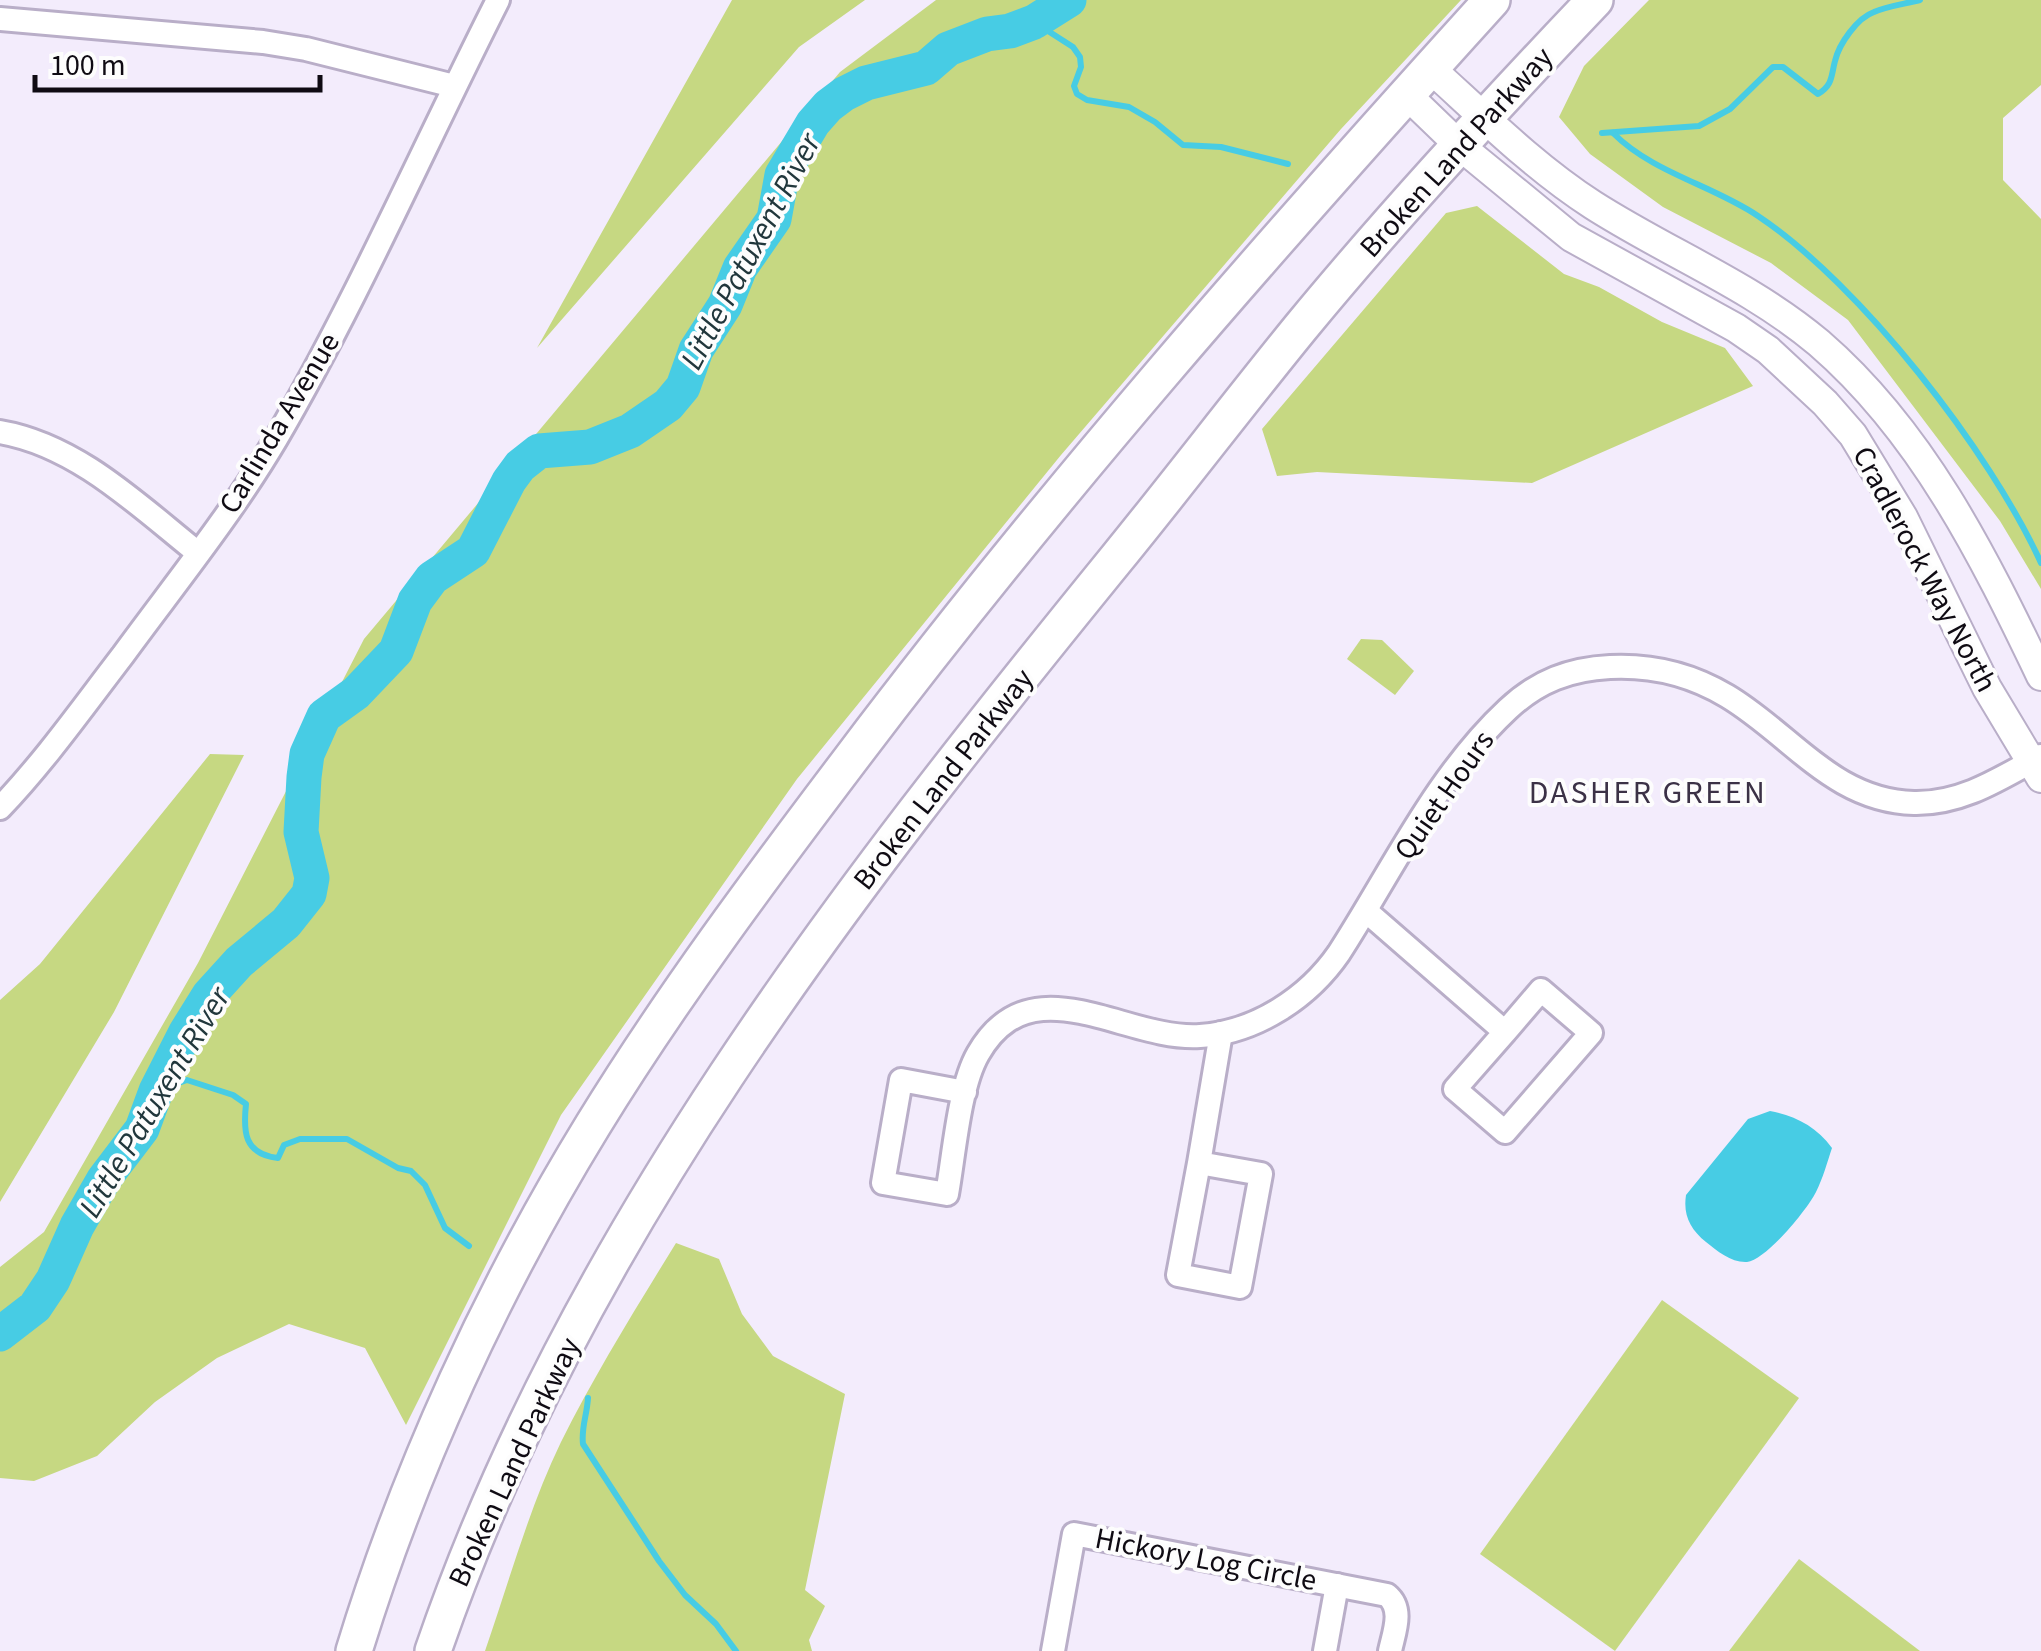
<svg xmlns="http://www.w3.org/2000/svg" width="2041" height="1651" viewBox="0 0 2041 1651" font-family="'Source Sans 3',sans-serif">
  <rect width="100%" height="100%" fill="#f3ecfc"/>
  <!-- green -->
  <g fill="#c6d882">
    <polygon points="732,0 865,0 799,47 537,348"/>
    <polygon points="936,0 1461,0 1341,129 1061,455 797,779 561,1115 406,1425 365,1348 289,1324 217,1358 155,1402 97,1456 34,1481 0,1478 0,1267 44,1232 198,963 364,639 840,72"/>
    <polygon points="1649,0 2041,0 2041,85 2003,118 2003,180 2041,219 2041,589 2000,521 1848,320 1771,263 1663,207 1590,154 1559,117 1584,66"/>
    <polygon points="1477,206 1564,274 1599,287 1662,322 1725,348 1753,386 1532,483 1317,472 1277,476 1262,429 1446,213"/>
    <polygon points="1361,639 1382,640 1414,671 1395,695 1347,659"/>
    <polygon points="210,754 244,755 114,1012 0,1202 0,1000 40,964"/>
    <path d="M676 1243 719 1259 742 1314 773 1356 845 1394 805 1590 825 1606 809 1640 812 1651H485C509 1582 529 1508 561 1442 595 1374 636 1308 676 1243Z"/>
    <polygon points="1662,1300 1799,1398 1615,1651 1480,1554"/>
    <polygon points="1799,1559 1920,1651 1729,1651"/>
  </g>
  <!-- water -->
  <path fill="#47cce4" d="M1770 1111C1795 1116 1816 1126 1832 1148 1827 1163 1823 1178 1816 1192 1807 1210 1766 1260 1747 1262 1732 1263 1717 1251 1706 1242 1690 1229 1683 1215 1686 1195L1748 1119Z"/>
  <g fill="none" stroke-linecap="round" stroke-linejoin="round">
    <!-- stream -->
    <g stroke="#47cce4" stroke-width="6">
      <polyline points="1034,22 1073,47 1080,57 1081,67 1074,86 1077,94 1087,100 1129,107 1155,122 1183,145 1221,147 1288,164"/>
      <path d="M1602 133 1699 126 1730 109 1773 67H1783L1818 94C1833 85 1831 76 1835 61 1839 44 1857 18 1874 12 1888 6 1905 4 1920 0"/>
      <path d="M1613 133C1653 173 1712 185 1758 216 1860 284 1990 451 2041 563"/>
      <path d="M156 1091 187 1080 233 1095 246 1104C243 1132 244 1154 278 1158L284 1145 300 1139H347L398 1168 411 1171 425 1185 445 1228 469 1246"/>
      <path d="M588 1398C587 1415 581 1428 583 1444L659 1561 685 1595 716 1624 736 1651"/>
    </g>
    <!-- river -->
    <polyline stroke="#47cce4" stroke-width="35" points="0,1334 35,1307 53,1280 77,1226 104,1179 142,1129 156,1091 186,1032 209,995 239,962 286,923 309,894 312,878 301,832 304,777 307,754 324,716 356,693 396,651 415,601 432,578 473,551 509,481 520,466 539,451 590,447 630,431 668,405 683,387 696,350 725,305 740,268 774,219 782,175 813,123 828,106 844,94 866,83 926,68 948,49 987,34 1010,31 1034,22 1069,0"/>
    <!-- minor casing -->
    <g stroke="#b9aec8" stroke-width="28">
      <g id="minor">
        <polyline points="0,19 263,42 306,49 454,86"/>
        <path d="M0 432C77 445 139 506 198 553"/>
        <path d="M0 808C45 761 83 707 123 655 175 584 231 515 276 439 358 298 424 146 498 0"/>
        <polyline points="1366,911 1505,1032 1455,1089 1505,1132 1591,1033 1541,990 1505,1032"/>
        <path d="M965 1092 901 1080 883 1183 947 1194C954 1155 959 1087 978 1054 1031 961 1124 1041 1200 1036 1256 1032 1308 998 1339 953 1392 871 1436 776 1508 709 1538 681 1570 669 1610 667 1651 665 1692 675 1727 696 1791 734 1833 801 1914 803 1962 804 2001 778 2041 756"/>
        <polyline points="1199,1163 1178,1275 1240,1287 1261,1174 1199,1163 1221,1033"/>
        <path d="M1053 1651 1074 1534 1387 1595C1404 1609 1394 1632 1390 1651"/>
        <polyline points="1325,1651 1337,1585"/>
      </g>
    </g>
    <!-- tertiary casing -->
    <g stroke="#b9aec8" stroke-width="32">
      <g id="tertiary">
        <path d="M1430 68C1482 115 1534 167 1593 205 1668 253 1750 285 1819 343 1922 432 1983 555 2041 676"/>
        <polyline points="1406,94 1460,146 1571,237 1736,328 1768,350 1825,403 1853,435 1903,517 1987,688 2041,778"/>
      </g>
    </g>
    <!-- primary casing -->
    <g stroke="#b9aec8" stroke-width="40">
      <g id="primary">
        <path d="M354 1651C410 1468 493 1288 593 1125 671 998 760 879 850 760 1050 495 1269 246 1492 0"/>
        <path d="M433 1651C574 1240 846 891 1117 558 1179 482 1239 403 1301 327 1394 214 1494 106 1595 0"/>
      </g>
    </g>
    <!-- minor -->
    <use href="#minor" stroke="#fff" stroke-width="22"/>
    <!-- tertiary -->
    <use href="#tertiary" stroke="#fff" stroke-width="28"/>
    <!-- primary -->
    <use href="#primary" stroke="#fff" stroke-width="35"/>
  </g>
  <g text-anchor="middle" stroke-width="8" stroke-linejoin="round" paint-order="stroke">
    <!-- street labels -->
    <g font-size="30" fill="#0f0b13" stroke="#fdfdfd">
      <text transform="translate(1456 152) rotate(-48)" y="10">Broken Land Parkway</text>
      <text transform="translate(279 423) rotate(-59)" y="10">Carlinda Avenue</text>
      <text transform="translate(1925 569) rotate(62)" y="10">Cradlerock Way North</text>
      <text transform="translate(943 779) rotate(-52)" y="10">Broken Land Parkway</text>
      <text transform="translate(1444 795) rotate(-55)" y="10">Quiet Hours</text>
      <text transform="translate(514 1462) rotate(-65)" y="10">Broken Land Parkway</text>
      <text transform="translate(1206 1559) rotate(11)" y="10">Hickory Log Circle</text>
    </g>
    <!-- water labels -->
    <g font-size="32" font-style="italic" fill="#21373c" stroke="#fdfdfd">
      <text transform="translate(750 251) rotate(-62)" y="11">Little Patuxent River</text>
      <text transform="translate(154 1102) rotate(-59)" y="11">Little Patuxent River</text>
    </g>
    <!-- neighbourhood labels -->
    <g font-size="32" letter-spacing="2.5" fill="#3b3146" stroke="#fdfdfd">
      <text x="1648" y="803">DASHER GREEN</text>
    </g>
  </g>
  <!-- scale -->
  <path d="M35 75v15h285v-15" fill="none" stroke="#0f0b13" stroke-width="5"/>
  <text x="50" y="75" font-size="30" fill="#0f0b13" stroke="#fdfdfd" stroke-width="8" paint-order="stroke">100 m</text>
</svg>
